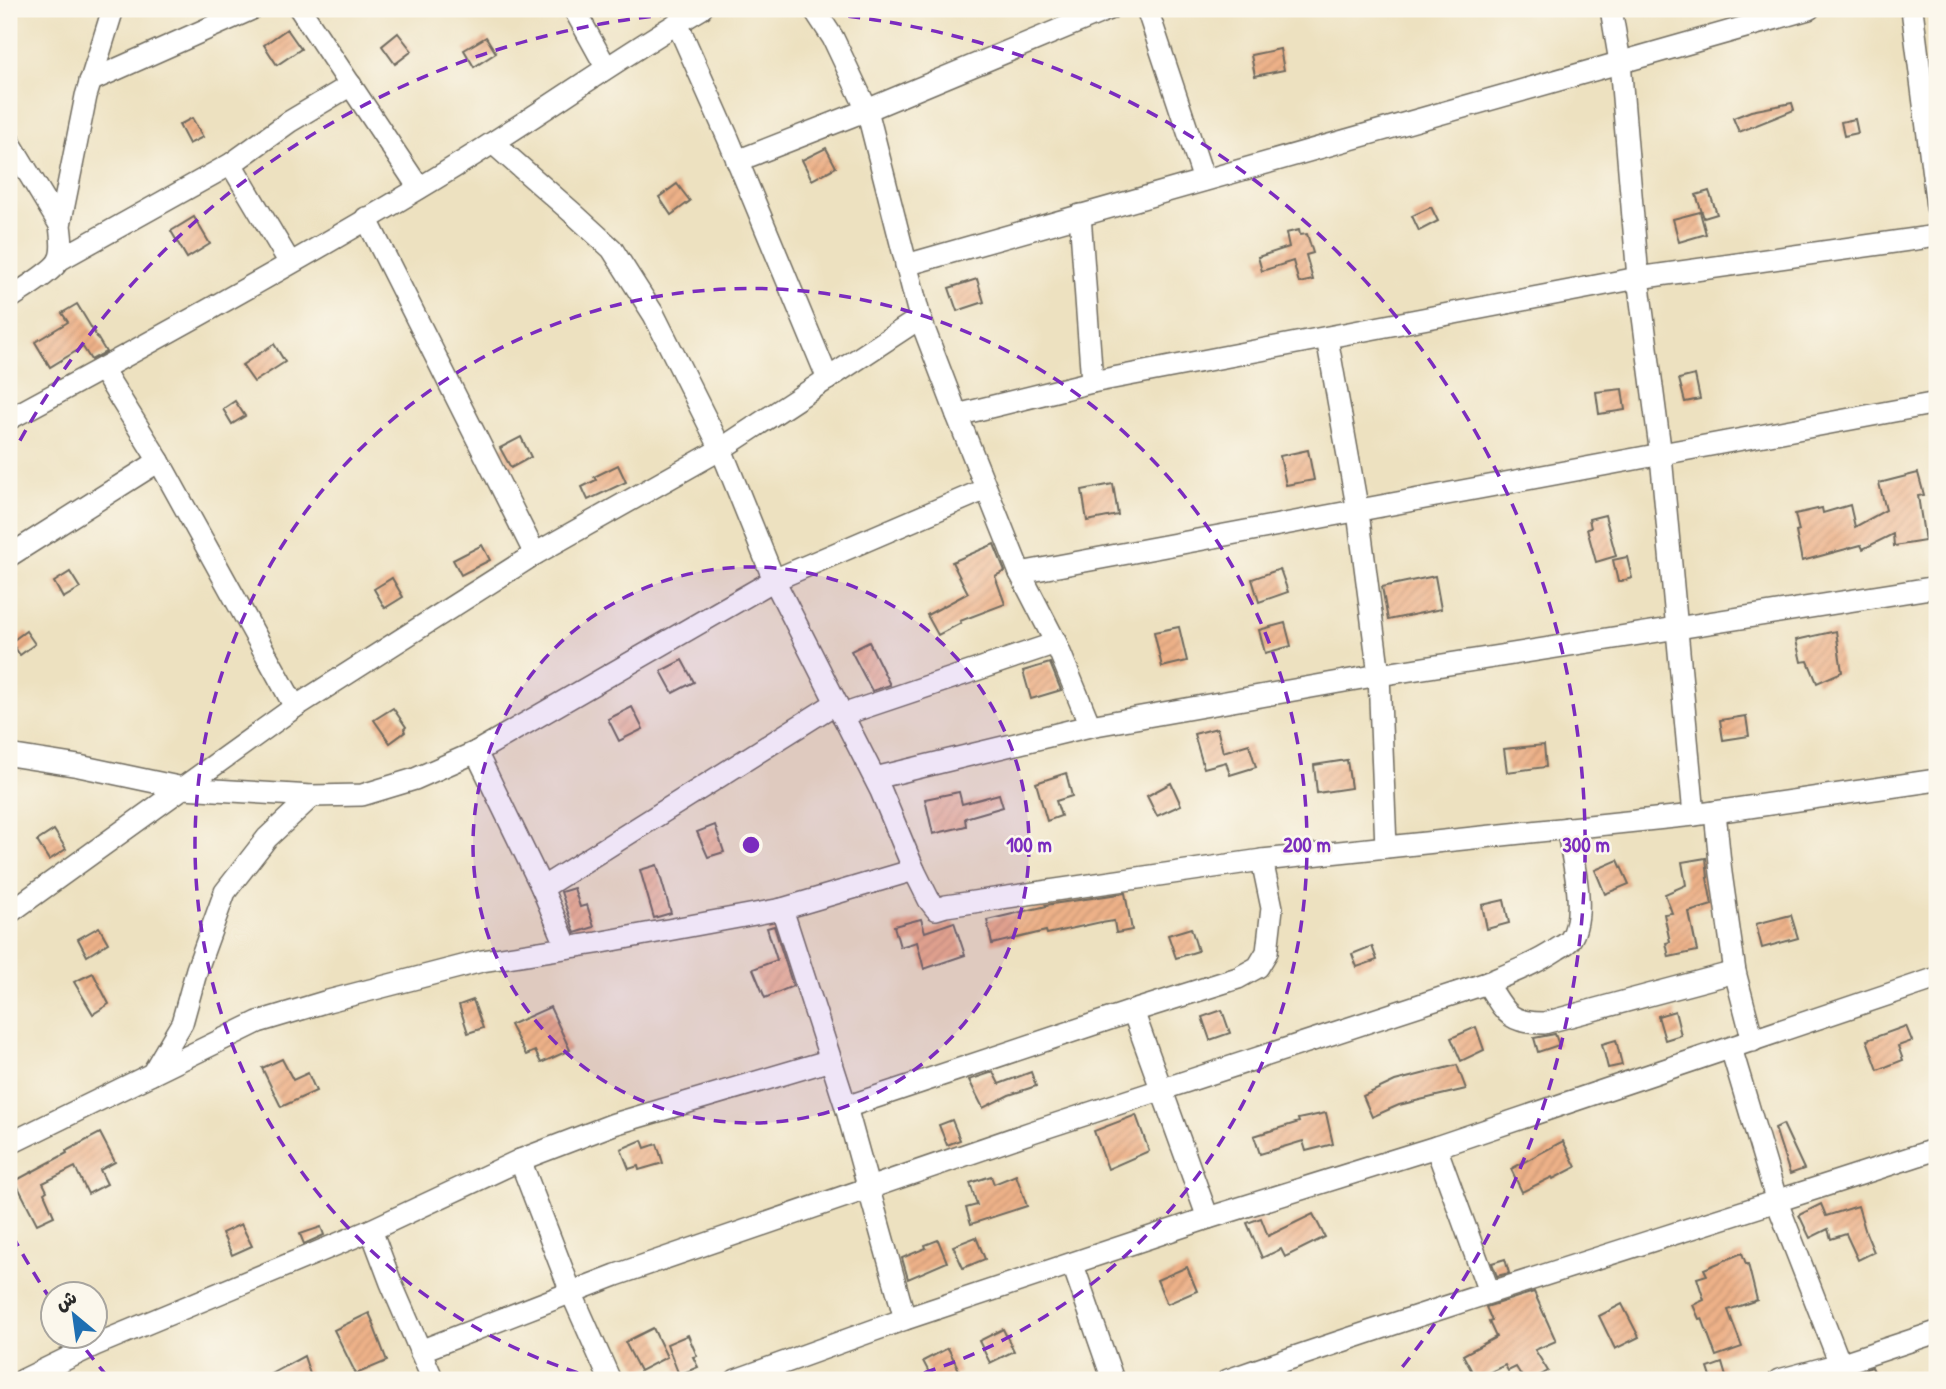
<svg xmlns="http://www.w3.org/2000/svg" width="1946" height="1389" viewBox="0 0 1946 1389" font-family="'Patrick Hand','Playpen Sans Arabic',sans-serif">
  <defs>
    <pattern id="building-hatch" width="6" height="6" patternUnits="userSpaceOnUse" patternTransform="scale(1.75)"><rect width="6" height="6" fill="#edb188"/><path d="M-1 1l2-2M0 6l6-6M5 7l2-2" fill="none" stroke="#cb9876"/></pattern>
  </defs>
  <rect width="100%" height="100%" fill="#fbf7ec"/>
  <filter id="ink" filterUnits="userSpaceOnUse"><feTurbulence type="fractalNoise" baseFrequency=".0143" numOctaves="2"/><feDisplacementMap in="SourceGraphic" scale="14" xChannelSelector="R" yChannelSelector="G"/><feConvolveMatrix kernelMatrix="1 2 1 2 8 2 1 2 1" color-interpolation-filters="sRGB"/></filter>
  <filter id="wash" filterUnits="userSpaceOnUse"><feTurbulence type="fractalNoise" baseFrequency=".00686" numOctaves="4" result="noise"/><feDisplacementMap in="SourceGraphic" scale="28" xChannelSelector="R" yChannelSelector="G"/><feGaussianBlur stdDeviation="1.57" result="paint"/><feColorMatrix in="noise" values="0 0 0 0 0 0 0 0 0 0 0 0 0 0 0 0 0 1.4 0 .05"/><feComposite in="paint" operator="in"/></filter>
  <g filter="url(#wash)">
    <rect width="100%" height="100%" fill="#ede1c0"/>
    <g id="blocks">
      <!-- building -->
      <g fill="url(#building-hatch)">
        <polygon points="287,29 301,49 277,65 264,45"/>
        <polygon points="398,33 412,51 395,64 382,46"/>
        <polygon points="486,37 496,53 474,67 464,50"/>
        <polygon points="1280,49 1284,70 1255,76 1251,55"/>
        <polygon points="1792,103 1794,110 1739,132 1733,118 1751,111"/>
        <polygon points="192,118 203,137 189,144 179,125"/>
        <polygon points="1855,119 1858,133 1844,136 1841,122"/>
        <polygon points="826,148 836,167 812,180 802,160"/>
        <polygon points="677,184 690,201 671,215 659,197"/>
        <polygon points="1709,191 1717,214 1704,218 1696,195"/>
        <polygon points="1431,207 1438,221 1419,231 1412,216"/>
        <polygon points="1700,212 1706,234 1679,242 1673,219"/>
        <polygon points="194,217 210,244 187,258 171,231"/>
        <polygon points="1299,230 1300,235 1307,234 1313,253 1306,255 1313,280 1299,283 1293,261 1262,271 1258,257 1289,247 1286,233"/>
        <polygon points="977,279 984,302 957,311 949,288"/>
        <polygon points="77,304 106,352 91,360 83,347 50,367 35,342 68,322 62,313"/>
        <polygon points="274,344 285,362 254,382 242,365"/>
        <polygon points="1695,375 1700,399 1685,402 1679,379"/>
        <polygon points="1622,389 1625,410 1599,414 1596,392"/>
        <polygon points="235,401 245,416 232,424 223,409"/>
        <polygon points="521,437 531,457 511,468 500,448"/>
        <polygon points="1308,450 1314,480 1286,485 1280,456"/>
        <polygon points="618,465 626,482 588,500 582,487 596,480 594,477"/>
        <polygon points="1918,473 1924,495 1918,496 1925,541 1894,546 1893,534 1863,549 1861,545 1802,561 1796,532 1799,531 1795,514 1822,508 1823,513 1850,505 1855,527 1886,510 1879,483"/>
        <polygon points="1113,484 1118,515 1087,521 1082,490"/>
        <polygon points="1605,515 1616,556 1596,562 1587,529 1591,528 1589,519"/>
        <polygon points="994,544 1005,571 995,576 1005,604 960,621 961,623 938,635 927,615 968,593 952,562"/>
        <polygon points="482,545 490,560 461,575 453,560"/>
        <polygon points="1627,557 1632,578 1618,582 1613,560"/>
        <polygon points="1280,569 1288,592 1259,602 1252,579"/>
        <polygon points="70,572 80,588 63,598 54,582"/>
        <polygon points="1435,576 1441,609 1388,620 1382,587"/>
        <polygon points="392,578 403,597 385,608 374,589"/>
        <polygon points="1285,623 1291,646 1265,653 1259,630"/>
        <polygon points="1179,627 1187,661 1162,667 1154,632"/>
        <polygon points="26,631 35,644 20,655 11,642"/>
        <polygon points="1836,631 1842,672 1817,683 1808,661 1801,662 1796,640"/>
        <polygon points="869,642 890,685 872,691 851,651"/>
        <polygon points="682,660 694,682 673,693 661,671"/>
        <polygon points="1050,663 1061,690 1031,699 1023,671"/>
        <polygon points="632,707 643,729 619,741 608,719"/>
        <polygon points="393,708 406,727 404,729 405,732 390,743 374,720"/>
        <polygon points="1746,716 1749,736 1723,740 1720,720"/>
        <polygon points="1217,728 1223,752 1249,744 1256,767 1230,775 1226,762 1204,768 1194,734"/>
        <polygon points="1544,745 1546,767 1507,772 1504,749"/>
        <polygon points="1347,760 1351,788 1317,793 1314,765"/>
        <polygon points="1066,773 1072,796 1056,801 1061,816 1047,821 1036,783"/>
        <polygon points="1171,783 1181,805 1157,816 1147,796"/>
        <polygon points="959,792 962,804 999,794 1003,807 965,818 966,826 933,834 925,799"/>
        <polygon points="715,825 724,852 708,857 697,832"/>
        <polygon points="54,830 66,849 49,860 37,841"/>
        <polygon points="1706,858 1708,878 1707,878 1712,905 1689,912 1697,951 1669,957 1666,943 1670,942 1664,914 1672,913 1665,894 1686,885 1682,862"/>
        <polygon points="1618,860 1629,884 1605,894 1595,870"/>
        <polygon points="657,865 671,913 654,918 640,870"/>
        <polygon points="574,888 580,907 587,905 594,927 575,933 561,892"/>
        <polygon points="1125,893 1132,930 1116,933 1114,921 1102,923 1101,922 1047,934 1046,931 992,944 987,920 1047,906 1046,905"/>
        <polygon points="1504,900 1509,923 1487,929 1482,905"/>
        <polygon points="1791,915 1798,938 1762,948 1756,924"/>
        <polygon points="921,919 925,932 954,922 965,955 924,969 917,942 900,947 894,926"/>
        <polygon points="774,926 793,986 765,998 753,969 777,960 767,928"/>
        <polygon points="99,927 108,943 87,956 78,939"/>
        <polygon points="1191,928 1198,951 1176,958 1168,935"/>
        <polygon points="1372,946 1377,960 1357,967 1352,954"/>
        <polygon points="93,973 109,1004 93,1014 74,982"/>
        <polygon points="473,1000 483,1028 468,1033 459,1005"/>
        <polygon points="550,1007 570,1050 541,1063 535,1051 526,1055 510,1025"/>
        <polygon points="1222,1010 1230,1033 1210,1040 1202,1017"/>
        <polygon points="1675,1011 1681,1035 1665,1040 1658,1016"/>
        <polygon points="1906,1026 1912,1041 1898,1046 1903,1060 1878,1070 1867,1040"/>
        <polygon points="1476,1027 1484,1050 1461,1061 1451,1038"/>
        <polygon points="1555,1034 1559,1045 1538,1052 1534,1038"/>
        <polygon points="1616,1040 1622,1065 1608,1068 1602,1044"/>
        <polygon points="282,1059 293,1080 308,1073 316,1091 281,1107 262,1068"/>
        <polygon points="1457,1065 1466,1089 1399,1105 1372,1117 1363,1096 1395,1081"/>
        <polygon points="993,1072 999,1084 1031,1072 1036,1086 1009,1095 983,1108 969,1080"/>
        <polygon points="1326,1113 1333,1144 1306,1151 1303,1141 1260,1154 1254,1136 1299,1122 1298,1119"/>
        <polygon points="1136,1115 1149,1151 1108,1169 1094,1131"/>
        <polygon points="952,1120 960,1140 947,1145 939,1125"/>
        <polygon points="1783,1124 1804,1169 1790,1174 1775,1128"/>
        <polygon points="100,1133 115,1162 100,1170 107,1184 88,1194 75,1167 43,1183 47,1191 44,1193 54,1216 37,1224 15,1181 67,1153 66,1151"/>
        <polygon points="642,1140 645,1148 657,1144 663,1163 639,1170 638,1166 629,1169 621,1149"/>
        <polygon points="1563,1141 1576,1167 1553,1179 1552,1177 1522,1192 1511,1169"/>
        <polygon points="1016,1175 1027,1206 971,1224 966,1208 977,1205 970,1183 991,1176 994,1184"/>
        <polygon points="1821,1204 1826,1216 1858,1206 1866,1233 1874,1252 1858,1260 1846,1234 1831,1239 1828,1229 1810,1238 1799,1215"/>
        <polygon points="1313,1214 1325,1237 1285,1257 1281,1249 1262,1258 1247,1223 1261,1218 1268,1236"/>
        <polygon points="241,1224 252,1246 232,1255 222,1233"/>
        <polygon points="321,1227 324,1235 304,1244 300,1234"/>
        <polygon points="976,1237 985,1259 963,1268 953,1246"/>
        <polygon points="938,1240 947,1262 908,1279 902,1258 926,1248 925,1245"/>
        <polygon points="1742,1253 1746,1264 1748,1264 1757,1300 1728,1310 1742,1347 1716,1356 1702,1318 1699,1319 1693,1305 1704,1300 1697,1278 1707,1275 1704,1269"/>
        <polygon points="1505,1259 1509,1273 1497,1276 1492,1263"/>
        <polygon points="1187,1267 1197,1291 1167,1304 1157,1280"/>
        <polygon points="1534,1292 1556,1341 1535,1350 1548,1371 1532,1380 1524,1380 1516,1367 1508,1371 1505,1365 1476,1379 1463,1355 1496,1337 1489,1322 1492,1321 1486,1307"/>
        <polygon points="1622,1304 1639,1337 1615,1349 1599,1316"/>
        <polygon points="369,1313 375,1326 374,1327 387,1361 356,1374 334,1330"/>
        <polygon points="653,1328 667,1357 640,1371 625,1342"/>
        <polygon points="1003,1329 1014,1351 990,1363 979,1341"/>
        <polygon points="688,1335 697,1356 693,1357 698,1367 679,1375 667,1344"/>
        <polygon points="948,1348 960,1372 944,1380 933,1380 923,1361"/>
        <polygon points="304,1356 312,1380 260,1380"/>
        <polygon points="1722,1363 1727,1380 1712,1380 1708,1368"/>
        <polygon points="1872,1367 1878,1380 1862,1380 1858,1372"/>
      </g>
    </g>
  </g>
  <g filter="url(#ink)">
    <use href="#blocks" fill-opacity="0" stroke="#6f6b5f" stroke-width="2"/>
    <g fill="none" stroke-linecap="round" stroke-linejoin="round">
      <!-- minor casing -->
      <g stroke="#6f6b5f" stroke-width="24">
        <g id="minor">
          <polyline points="300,9 419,188"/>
          <polyline points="574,9 606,67"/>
          <polyline points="814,9 833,38 867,110 920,318 957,415 1020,573 1056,643 1090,726"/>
          <polyline points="1147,9 1204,180"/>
          <polyline points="1611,9 1620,62 1638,278 1661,456 1694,815"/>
          <polyline points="1912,9 1937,207"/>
          <polyline points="677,23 728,138 828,379"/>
          <polyline points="90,81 252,9"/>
          <polyline points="9,141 60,225"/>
          <polyline points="493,143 575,215 612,249 654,315 721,449 774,580 881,791 914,870"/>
          <polyline points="737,161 867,110 1109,9"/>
          <polyline points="231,164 290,263"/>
          <polyline points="1080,215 1092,382"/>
          <polyline points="366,218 535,554"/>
          <polyline points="59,260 231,164 289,122 351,85"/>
          <polyline points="906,265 1809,9"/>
          <path d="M9 299C20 291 54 271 59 260 64 250 61 235 60 225L86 96 113 9"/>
          <polyline points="1327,338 1358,512 1379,675 1386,847"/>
          <polyline points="102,369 159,461 295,707"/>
          <polyline points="957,415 1092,382 1638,278 1937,236"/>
          <path d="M9 419C158 339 307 257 451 169 536 117 616 59 701 9"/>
          <polyline points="9,556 159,461"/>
          <polyline points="1020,573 1937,403"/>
          <polyline points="842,715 1056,643"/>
          <polyline points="476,752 542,888 567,947"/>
          <polyline points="9,755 79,766 183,788 312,796 362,795 415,779 476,752 774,580 986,489"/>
          <polyline points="875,778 1090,726 1379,675 1937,587"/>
          <polyline points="1715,812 1721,873 1735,972 1753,1041"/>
          <polyline points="542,888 836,703"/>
          <polyline points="782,909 846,1107 905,1319"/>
          <polyline points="9,913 295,707 535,554 721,449 920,318"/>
          <path d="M1487 983C1505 1011 1507 1023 1544 1023L1735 972"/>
          <polyline points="1133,1011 1208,1218"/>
          <polyline points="1731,1048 1777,1202 1840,1364"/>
          <polyline points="152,1074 182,1023 197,969 225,892 267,838 312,796"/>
          <polyline points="846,1107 1133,1011 1238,978 1258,967 1267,952 1272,908 1262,860"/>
          <polyline points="9,1144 258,1022 328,1001 482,961 597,943 782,909 914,870 929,900 936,909 946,906 1262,860 1694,815 1937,780"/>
          <polyline points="1436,1147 1489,1292"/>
          <polyline points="520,1160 571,1292 610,1380"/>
          <polyline points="371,1230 391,1283 433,1380"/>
          <polyline points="1073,1265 1113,1380"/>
          <path d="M420 1351 616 1275 1032 1132 1487 983C1511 973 1535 964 1556 950 1560 947 1567 944 1570 940 1588 915 1572 857 1567 828"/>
          <polyline points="23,1380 95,1345 371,1230 520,1160 614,1124 831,1060"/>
          <polyline points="736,1380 905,1319 1208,1218 1436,1147 1937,978"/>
          <path d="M1228 1380C1463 1298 1701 1227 1937 1149"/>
          <polyline points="1779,1380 1840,1364 1937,1332"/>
        </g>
      </g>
      <!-- minor -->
      <use href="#minor" stroke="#fff" stroke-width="21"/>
    </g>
  </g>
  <!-- distance rings -->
  <circle cx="751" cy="845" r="278" fill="#7b2cbf" fill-opacity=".12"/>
  <g fill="none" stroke="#7b2cbf" stroke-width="3.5" stroke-dasharray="12 9">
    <circle cx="751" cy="845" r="278"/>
    <path d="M598 1379A556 556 0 1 1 904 1379"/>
    <path d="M107 1376A835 835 0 0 1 80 1342M51 1300A835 835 0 0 1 10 1231M10 459A835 835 0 1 1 1395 1376"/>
  </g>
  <circle cx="751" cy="845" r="10" fill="#7b2cbf" stroke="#fbf7ec" stroke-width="3.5"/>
  <g font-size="21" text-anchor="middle" font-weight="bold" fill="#7b2cbf" stroke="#fbf7ec" stroke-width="5" stroke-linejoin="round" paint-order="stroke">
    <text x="1029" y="852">100 m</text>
    <text x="1307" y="852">200 m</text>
    <text x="1586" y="852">300 m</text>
  </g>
  <!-- margin -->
  <rect width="1946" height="1389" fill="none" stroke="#fbf7ec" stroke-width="35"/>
  <!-- north arrow -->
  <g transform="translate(74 1315) rotate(331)"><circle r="33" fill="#fbf7ec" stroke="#a8a59f" stroke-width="2"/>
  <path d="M0-5L12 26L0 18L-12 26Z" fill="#1f6fb2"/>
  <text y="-10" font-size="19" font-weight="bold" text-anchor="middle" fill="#2b2b2b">ش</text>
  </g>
</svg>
